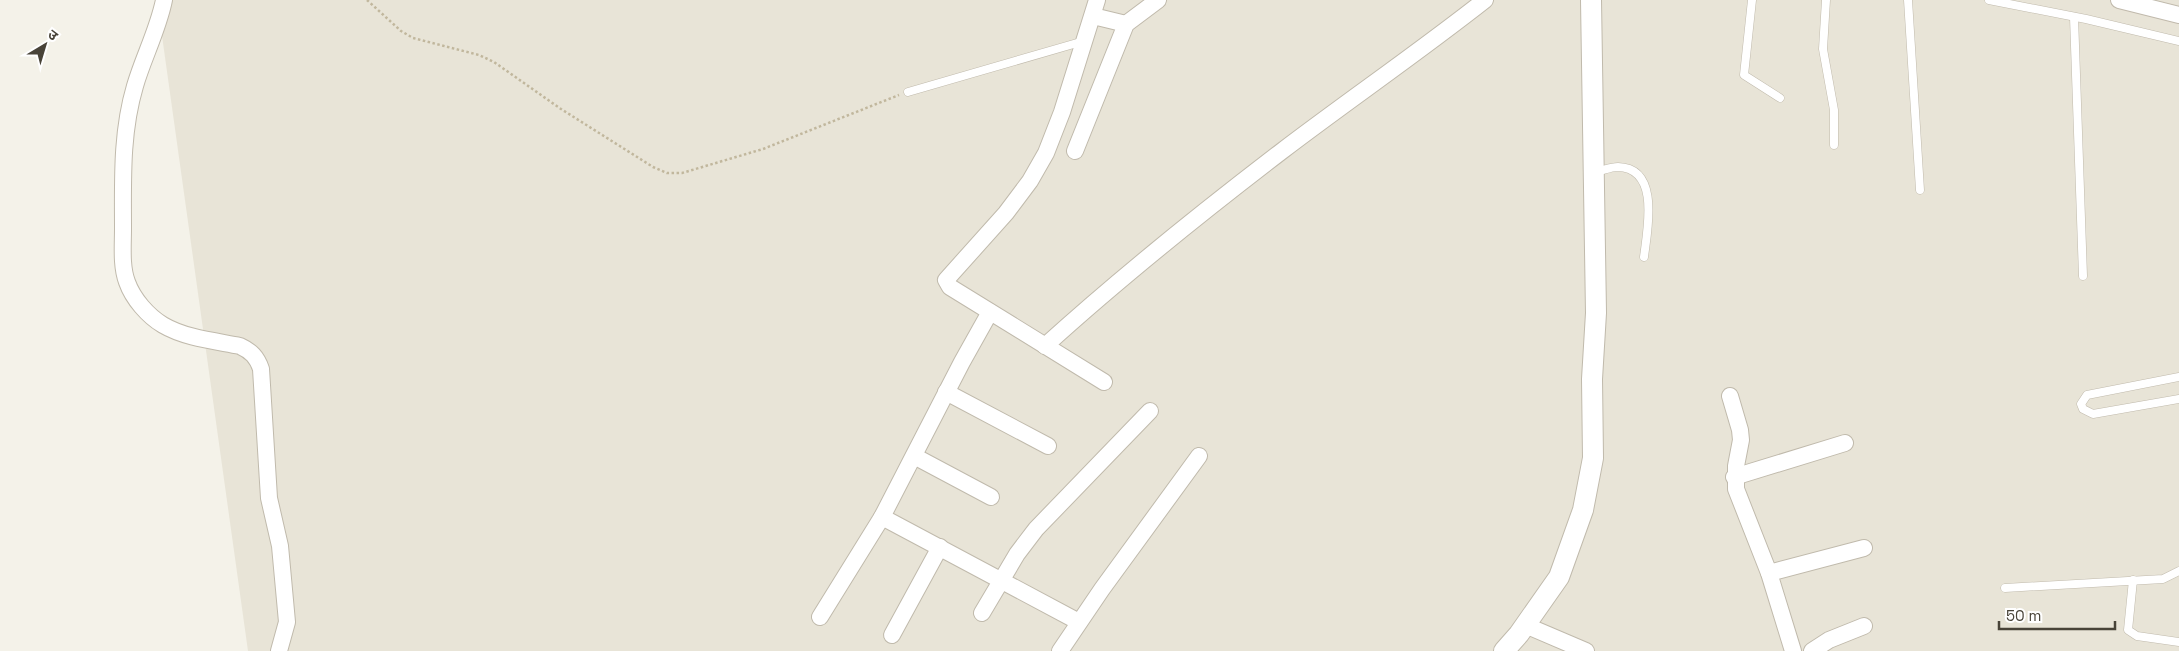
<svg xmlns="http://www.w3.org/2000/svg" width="2179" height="651" viewBox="0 0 2179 651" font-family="'Space Grotesk','Noto Sans Devanagari',sans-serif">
  <rect width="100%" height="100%" fill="#f4f2e9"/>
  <!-- residential -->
  <polygon fill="#e8e4d7" points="157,0 2179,0 2179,651 248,651"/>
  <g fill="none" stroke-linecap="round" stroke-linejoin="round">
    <!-- service casing -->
    <g stroke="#c0baac" stroke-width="9">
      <g id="service">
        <polyline points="1752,0 1744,75 1780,98"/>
        <polyline points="1826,0 1823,49 1834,110 1834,145"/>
        <polyline points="1908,0 1920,190"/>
        <polyline points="1989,0 2086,19 2179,41"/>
        <polyline points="2074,17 2083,276"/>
        <polyline points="908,92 1084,41"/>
        <path d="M1594 172C1602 171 1610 167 1618 167 1661 168 1647 231 1644 257"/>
        <polyline points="2179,377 2087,395 2081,404 2083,409 2093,414 2179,399"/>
        <polyline points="2133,580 2128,630 2137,636 2179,642"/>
        <polyline points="2005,588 2163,579 2179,571"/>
      </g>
    </g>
    <!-- minor casing -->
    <g stroke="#c0baac" stroke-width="18">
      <g id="minor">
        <path d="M164 0C158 30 143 58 135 86 121 133 123 181 123 229 123 246 121 266 127 282 133 299 148 316 163 325 185 338 215 341 240 346 251 351 257 357 261 369L269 498 280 546 287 622 279 651"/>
        <polyline points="1097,0 1062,112 1046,153 1030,181 1006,213 946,280 950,287 1104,382"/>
        <polyline points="2119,0 2179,15"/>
        <polyline points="1093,16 1126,24"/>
        <polyline points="1075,151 1126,24 1158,0"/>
        <path d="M1045 346C1121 277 1201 213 1282 151 1349 100 1419 52 1485 0"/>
        <polyline points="946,392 1048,446"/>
        <polyline points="1730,396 1740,430 1741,440 1736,466 1736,489 1769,573 1793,651"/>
        <polyline points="914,456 991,497"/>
        <polyline points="1734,477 1845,443"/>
        <polyline points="882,517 1079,622"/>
        <polyline points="1769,573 1864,548"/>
        <polyline points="982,613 1017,554 1036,529 1150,411"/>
        <polyline points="820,617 882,517 962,362 990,312"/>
        <polyline points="1525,625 1586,651"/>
        <polyline points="892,635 940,547"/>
        <polyline points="1060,651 1102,589 1199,456"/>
        <polyline points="1812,651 1829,640 1864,626"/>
      </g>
    </g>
    <!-- tertiary casing -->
    <g stroke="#c0baac" stroke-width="22">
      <polyline id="tertiary" points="1504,651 1519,634 1559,577 1583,510 1593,458 1592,379 1596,313 1591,0"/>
    </g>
    <!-- path -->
    <polyline stroke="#c1b79d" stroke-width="2.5" stroke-dasharray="2.5 2.5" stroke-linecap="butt" points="367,0 401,31 413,38 479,55 494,62 561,109 653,167 667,173 682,173 763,149 899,95"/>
    <!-- service -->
    <use href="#service" stroke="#fff" stroke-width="8"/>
    <!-- minor -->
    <use href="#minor" stroke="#fff" stroke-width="16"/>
    <!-- tertiary -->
    <use href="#tertiary" stroke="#fff" stroke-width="20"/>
  </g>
  <!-- north arrow -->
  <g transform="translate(45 45) rotate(38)" stroke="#ffffff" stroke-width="4" paint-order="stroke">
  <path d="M0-4L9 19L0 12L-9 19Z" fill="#484338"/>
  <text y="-8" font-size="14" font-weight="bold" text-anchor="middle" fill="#484338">उ</text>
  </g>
  <!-- scale -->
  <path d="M1999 621v8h116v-8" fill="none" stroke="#484338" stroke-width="2.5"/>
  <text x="2006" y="621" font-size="15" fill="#484338" stroke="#ffffff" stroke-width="4" paint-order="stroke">50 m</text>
</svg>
